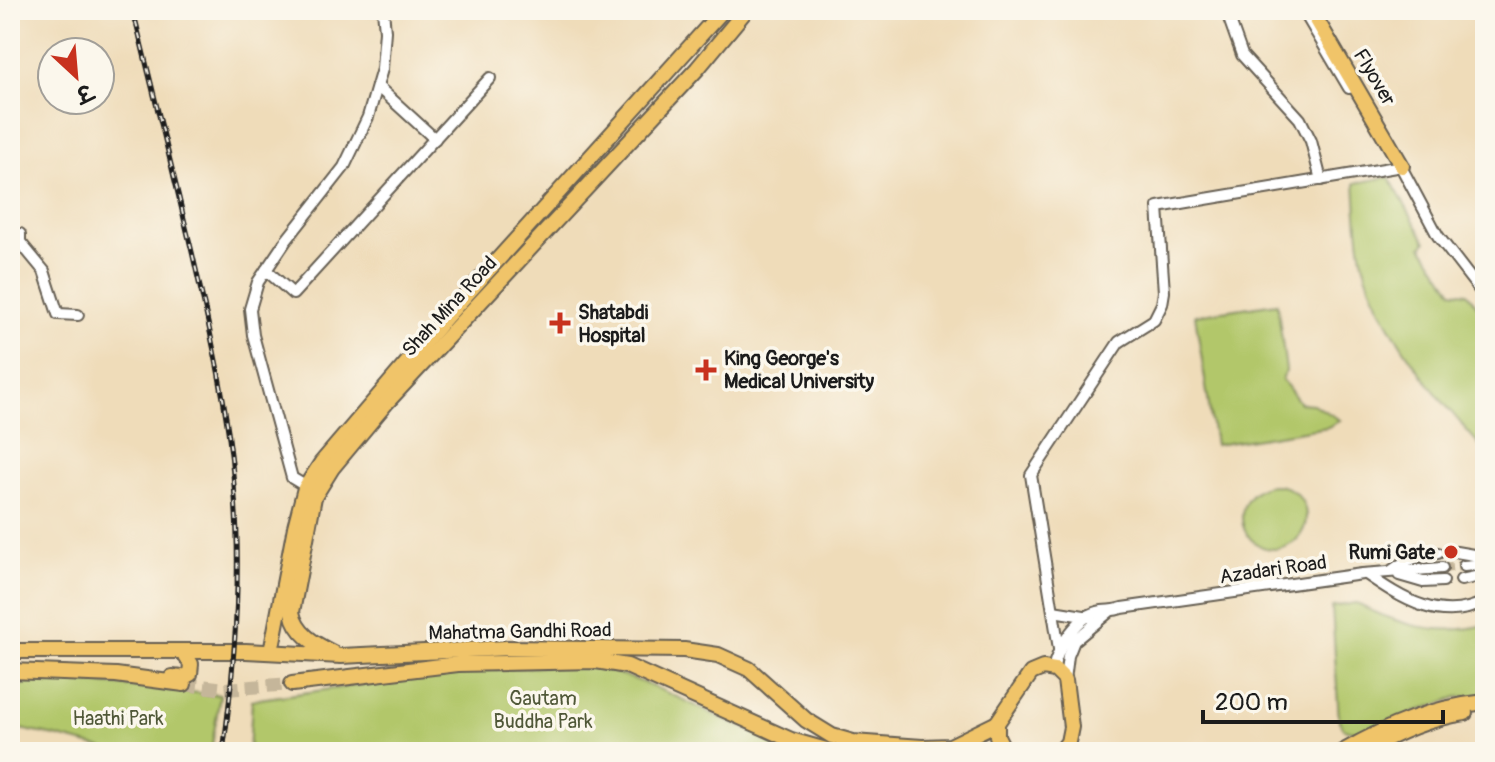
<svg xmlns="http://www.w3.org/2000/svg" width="1495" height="762" viewBox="0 0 1495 762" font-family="Pangolin,'Playpen Sans Deva',sans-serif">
  <rect width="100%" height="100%" fill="#fbf7ec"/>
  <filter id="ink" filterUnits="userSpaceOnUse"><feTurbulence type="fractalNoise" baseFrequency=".0125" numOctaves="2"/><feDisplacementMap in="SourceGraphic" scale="16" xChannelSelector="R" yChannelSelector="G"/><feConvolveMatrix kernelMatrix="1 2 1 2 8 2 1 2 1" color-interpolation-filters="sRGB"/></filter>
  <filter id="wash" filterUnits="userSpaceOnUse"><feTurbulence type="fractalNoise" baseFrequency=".006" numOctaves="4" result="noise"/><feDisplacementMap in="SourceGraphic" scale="32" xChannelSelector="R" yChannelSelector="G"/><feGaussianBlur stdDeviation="1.8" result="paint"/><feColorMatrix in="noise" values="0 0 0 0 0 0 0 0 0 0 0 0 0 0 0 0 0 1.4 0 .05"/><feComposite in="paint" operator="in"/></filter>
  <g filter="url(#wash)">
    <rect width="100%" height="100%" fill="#efdcb9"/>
    <!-- green -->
    <g fill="#b2c76b" stroke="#677244" stroke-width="2">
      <path d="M1389 177 1426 242 1422 246 1453 291 1467 293 1485 315V451C1441 402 1378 327 1363 262 1357 237 1357 209 1355 183Z"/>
      <polygon points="1277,303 1286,370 1282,379 1300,403 1313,404 1340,420 1328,427 1215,445 1195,315"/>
      <circle cx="1274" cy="517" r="32"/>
      <path d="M1355 603C1397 624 1438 637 1485 625V696L1458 697 1357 732 1344 729 1339 721 1332 607Z"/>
      <path d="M576 664C659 676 728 731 808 752H249L252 700 454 672Z"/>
      <polygon points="38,678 220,695 211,752 116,752 55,736 10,727 10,690"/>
    </g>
  </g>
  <g filter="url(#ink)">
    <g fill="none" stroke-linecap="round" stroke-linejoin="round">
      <!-- minor-tunnel -->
      <polyline stroke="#c5b69a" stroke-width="10" stroke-dasharray="10 5" stroke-linecap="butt" points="1442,568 1464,566"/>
      <!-- major-tunnel -->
      <polyline stroke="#c5b69a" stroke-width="14" stroke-dasharray="14 7" stroke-linecap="butt" points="184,684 225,689 292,684"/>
      <!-- minor casing -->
      <g stroke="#665f53" stroke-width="14">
        <g id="minor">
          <polyline points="1226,10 1242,55 1300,119 1311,141 1321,180"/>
          <polyline points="1303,10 1349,88"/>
          <polyline points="1480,10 1485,74"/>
          <polyline points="377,86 435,139"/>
          <polyline points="1398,161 1438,236 1485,297"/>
          <polyline points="20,234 20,242 44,271 58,314 78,315"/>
          <polyline points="266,270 293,294 490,78"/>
          <polyline points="312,490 292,478 253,335 250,309 258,282 285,242 344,167 368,117 382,69 385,31 383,10"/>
          <polyline points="1456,552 1485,557"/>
          <polyline points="1464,566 1485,564"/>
          <path d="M1391 571C1407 560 1419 554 1438 553"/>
          <path d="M1366 574C1401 598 1442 625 1485 601"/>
          <polyline points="1399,575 1423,582 1443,581"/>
          <polyline points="1461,580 1485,575"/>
          <polyline points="1053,611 1090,617"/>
          <polyline points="1059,649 1031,475 1119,342 1154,320 1162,304 1164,292 1158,207 1402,166"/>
          <path d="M1053 670C1057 648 1078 614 1102 611 1110 610 1114 611 1122 608L1362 574 1442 568"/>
          <polyline points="1065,680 1068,656 1074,641 1109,612"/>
        </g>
      </g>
      <!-- major casing -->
      <g stroke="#665f53" stroke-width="18">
        <g id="major">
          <polyline points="1311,10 1402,166"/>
          <polyline points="10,651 246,651 341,656 507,648 684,650 718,655 749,669 806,720 832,736 853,742 922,747 950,746 997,723"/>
          <polyline points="271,652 295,527 305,488 322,462 447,316 723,10"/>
          <path d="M333 653C315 644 296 634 292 612L314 497 332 468 387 402 697 69 746 10"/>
          <polyline points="10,671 116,675 184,684"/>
          <polyline points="172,677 182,678 190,674 191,664 183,652"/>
          <polyline points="292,684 458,664 596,661 627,666 791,740 833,752"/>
          <polyline points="1005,752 997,736 997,723 1031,673 1043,668 1055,670 1065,680 1071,727 1068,742 1060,752"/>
          <path d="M1342 752C1390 725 1430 708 1485 702"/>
          <path d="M1363 752C1393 734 1430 718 1465 713"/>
        </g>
      </g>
      <!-- minor -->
      <use href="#minor" stroke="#fff" stroke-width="10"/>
      <!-- major -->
      <use href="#major" stroke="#f0c469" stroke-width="14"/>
      <!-- rail casing -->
      <g stroke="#1c1c1c" stroke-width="5">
        <path id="rail" d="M133 10C153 91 173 171 192 252 210 330 228 406 234 485 242 573 235 665 223 752"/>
      </g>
      <!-- rail -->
      <use href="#rail" stroke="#fbf7ec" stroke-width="2" stroke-dasharray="6" stroke-linecap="butt"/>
    </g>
  </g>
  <!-- markers -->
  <g fill="#c8321e" stroke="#fbf7ec" stroke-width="3">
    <path d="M556 311h8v8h8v8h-8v8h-8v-8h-8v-8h8z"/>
    <path d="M702 358h8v8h8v8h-8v8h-8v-8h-8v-8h8z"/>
    <circle cx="1451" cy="552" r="8"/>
  </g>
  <g text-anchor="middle" stroke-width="7" stroke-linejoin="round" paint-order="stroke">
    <!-- street labels -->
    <g font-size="20" fill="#1c1c1c" stroke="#fbf7ec">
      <text transform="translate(1375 77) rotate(59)" y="7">Flyover</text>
      <text transform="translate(449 306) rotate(-47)" y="7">Shah Mina Road</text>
      <text transform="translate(1273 569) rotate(-8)" y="7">Azadari Road</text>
      <text transform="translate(520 631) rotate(-1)" y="7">Mahatma Gandhi Road</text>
    </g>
    <!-- poi labels -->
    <g font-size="20" font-weight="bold" fill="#1c1c1c" stroke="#fbf7ec" text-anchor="start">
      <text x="578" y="319">Shatabdi<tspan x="578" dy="23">Hospital</tspan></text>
      <text x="724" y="365">King George's<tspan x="724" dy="23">Medical University</tspan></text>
      <text x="1435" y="559" text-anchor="end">Rumi Gate</text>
    </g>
    <!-- park labels -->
    <g font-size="20" fill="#505838" stroke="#fbf7ec">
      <text x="543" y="705">Gautam<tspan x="543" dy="23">Buddha Park</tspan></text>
      <text x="118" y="725">Haathi Park</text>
    </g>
  </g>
  <!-- margin -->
  <rect width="1495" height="762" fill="none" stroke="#fbf7ec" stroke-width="40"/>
  <!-- north arrow -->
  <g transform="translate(76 76) rotate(154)"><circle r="38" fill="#fbf7ec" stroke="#a29f99" stroke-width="2"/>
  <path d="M0-6L14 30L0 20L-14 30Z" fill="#c8321e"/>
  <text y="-12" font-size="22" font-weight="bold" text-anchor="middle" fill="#1c1c1c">उ</text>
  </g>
  <!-- scale -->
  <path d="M1203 710v12h240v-12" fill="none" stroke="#1c1c1c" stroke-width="4"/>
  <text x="1215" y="710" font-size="24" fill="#1c1c1c" stroke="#fbf7ec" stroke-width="6" paint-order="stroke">200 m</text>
</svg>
